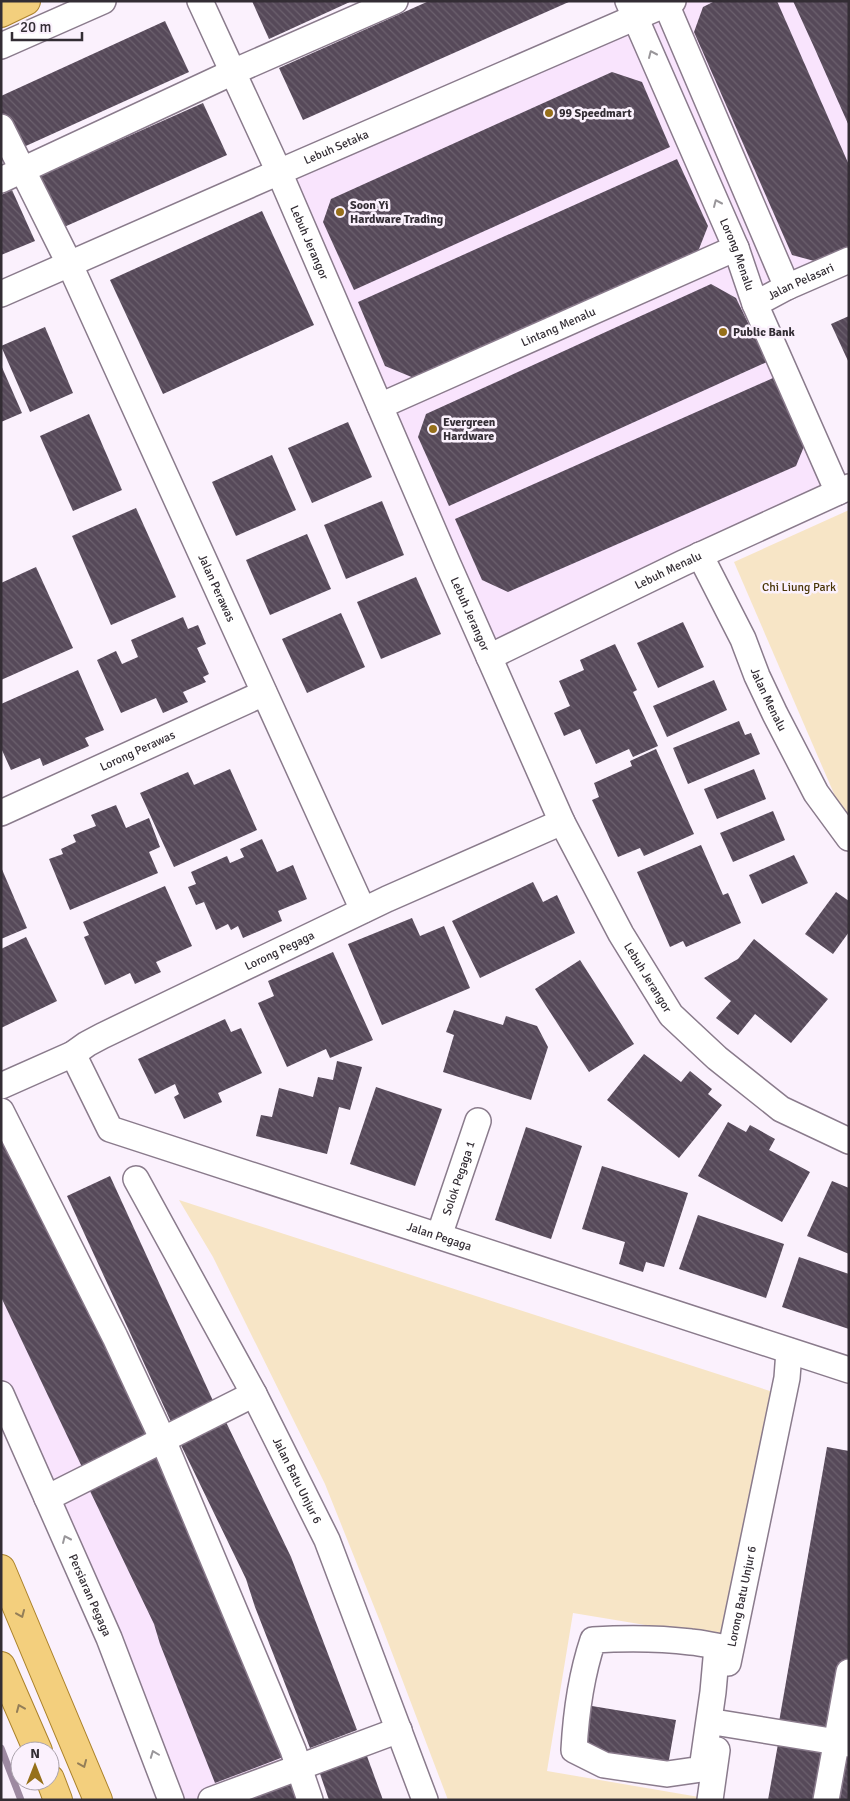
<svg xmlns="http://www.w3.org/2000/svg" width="850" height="1801" viewBox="0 0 850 1801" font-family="Signika,sans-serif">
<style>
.built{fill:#f9e4fd}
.park{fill:#f7e5c6}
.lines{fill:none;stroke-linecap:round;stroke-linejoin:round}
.stream{stroke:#9d89a1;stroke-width:7}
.building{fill:url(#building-back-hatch)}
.minor-casing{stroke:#8a7b8c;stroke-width:28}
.major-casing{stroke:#ab822b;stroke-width:30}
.minor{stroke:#fff;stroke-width:25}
.major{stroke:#f3cf7d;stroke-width:28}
.oneway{stroke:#99969a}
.oneway2{stroke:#937e58}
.poi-dot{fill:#96701a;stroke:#fbf1fd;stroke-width:2}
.labels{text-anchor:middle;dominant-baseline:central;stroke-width:5;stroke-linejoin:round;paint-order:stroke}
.poi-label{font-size:12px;font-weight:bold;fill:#332d34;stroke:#fbf1fd;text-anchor:start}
.street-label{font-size:12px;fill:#332d34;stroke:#fbf1fd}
.park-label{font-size:12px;fill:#483405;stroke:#fbf1fd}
</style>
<defs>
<pattern id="building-back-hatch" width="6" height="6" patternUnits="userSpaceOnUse" patternTransform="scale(1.25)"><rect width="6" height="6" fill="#564959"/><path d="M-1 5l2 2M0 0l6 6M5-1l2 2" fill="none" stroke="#6c616e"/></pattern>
</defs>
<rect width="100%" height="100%" fill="#fbf1fd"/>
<g class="built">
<polygon points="692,1 849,1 849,253 745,299 828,488 495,643 289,176"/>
<polygon points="1,1124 156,1438 305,1800 181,1800 42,1468 1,1375"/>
</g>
<g class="park">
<polygon points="849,510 849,814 841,810 734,562"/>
<polygon points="179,1200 773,1392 724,1638 573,1613 547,1771 699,1797 699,1800 448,1800 381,1624 325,1484 213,1257"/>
</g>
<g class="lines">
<polyline class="stream" points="1,1748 21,1800"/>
</g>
<g class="building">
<polygon points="252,1 352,1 269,39"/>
<polygon points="429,1 571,1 303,120 279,68"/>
<polygon points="715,1 777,1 849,165 849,249 818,262 792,255 694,32 703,7"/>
<polygon points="793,1 849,1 849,126 814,47"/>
<polygon points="165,21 189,72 17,150 1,117 1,96"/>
<polygon points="612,72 642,82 670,147 354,290 323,222 331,199"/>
<polygon points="203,103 227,155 55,231 32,179"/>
<polygon points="677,159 708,226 697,254 414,378 385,366 358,302"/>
<polygon points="12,190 35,241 1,255 1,195"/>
<polygon points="262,211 314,325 163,394 110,280"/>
<polygon points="711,284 736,298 767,362 449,506 418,437 426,414"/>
<polygon points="849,316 849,363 831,324"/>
<polygon points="45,327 73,393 30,412 1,346"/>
<polygon points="1,365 22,413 1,422"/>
<polygon points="773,378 805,444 796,466 508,592 482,580 455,519"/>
<polygon points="89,414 122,490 73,511 40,436"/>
<polygon points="348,422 372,477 312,503 288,448"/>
<polygon points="272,455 296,510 236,536 212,482"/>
<polygon points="382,501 404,555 346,579 324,525"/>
<polygon points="136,508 176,597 111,625 72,536"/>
<polygon points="307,534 331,589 270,615 246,560"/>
<polygon points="36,567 73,648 1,680 1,583"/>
<polygon points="416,577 441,634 381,659 357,602"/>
<polygon points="341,613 365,667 307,693 282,639"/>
<polygon points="183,617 188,629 198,625 206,644 197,648 209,674 203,677 206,682 183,692 188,702 163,713 156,698 121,713 97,660 116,651 122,664 138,657 131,640"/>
<polygon points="683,622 704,667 658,688 637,643"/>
<polygon points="615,644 637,690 633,692 658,746 633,757 629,749 596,764 580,729 564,736 554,713 570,706 559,681 584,670 580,660"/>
<polygon points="78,670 104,730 85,738 89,746 43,766 40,758 11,770 1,748 1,704"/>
<polygon points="714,680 727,710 667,737 653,706"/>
<polygon points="739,721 745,735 751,733 760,754 688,784 673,748"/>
<polygon points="656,749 694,834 644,856 640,848 618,857 592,800 599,797 594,783 632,766 630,761"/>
<polygon points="230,769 257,830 174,867 140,793 188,772 194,785"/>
<polygon points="754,769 766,799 717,819 704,789"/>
<polygon points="116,805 126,828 149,818 160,847 149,852 158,873 70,910 49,859 63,854 61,849 76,842 73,835 96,826 91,815"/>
<polygon points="773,811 785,840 733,862 720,833"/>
<polygon points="262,839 277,872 293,865 307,899 278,911 282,921 243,938 238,926 231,930 228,924 216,930 204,902 196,905 188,887 196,884 191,872 227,856 230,863 244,857 240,849"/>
<polygon points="701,845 723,895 728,893 741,923 686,947 683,941 670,947 637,872"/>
<polygon points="794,855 808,883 762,904 749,875"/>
<polygon points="1,867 27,928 1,939"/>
<polygon points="533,882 543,902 557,895 575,933 480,978 452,921"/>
<polygon points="165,886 192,946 156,962 161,972 135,984 130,973 105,985 84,937 89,935 83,922"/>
<polygon points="836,892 849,901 849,932 833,954 805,934"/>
<polygon points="412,918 420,936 444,926 470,988 382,1025 348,944"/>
<polygon points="26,937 57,1001 1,1028 1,949"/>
<polygon points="754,939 828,999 791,1043 755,1014 738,1035 716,1018 731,1001 704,978 738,959"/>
<polygon points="333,952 373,1040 330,1058 326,1049 287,1067 258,1003 274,996 268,981"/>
<polygon points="580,960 634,1044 589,1072 535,989"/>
<polygon points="454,1010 503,1025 506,1016 537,1026 548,1047 531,1100 443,1072 454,1035 446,1032"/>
<polygon points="225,1019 231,1032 241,1028 262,1073 218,1093 222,1102 184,1119 174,1097 179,1094 175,1084 155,1094 138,1059"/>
<polygon points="644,1054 681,1082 690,1071 712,1089 708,1094 722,1105 679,1158 607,1100"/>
<polygon points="337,1061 362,1067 350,1110 339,1107 327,1154 256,1136 261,1115 272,1117 279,1088 313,1097 318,1077 333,1080"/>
<polygon points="376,1087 442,1109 415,1186 350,1164"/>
<polygon points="728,1122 746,1132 750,1125 775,1139 769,1150 810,1172 782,1222 698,1176"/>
<polygon points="1,1127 152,1434 82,1467 1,1297"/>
<polygon points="526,1127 582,1146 551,1239 495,1220"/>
<polygon points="602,1166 688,1193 664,1267 646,1262 643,1272 619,1264 625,1242 582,1229"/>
<polygon points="110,1176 215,1405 172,1424 67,1196"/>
<polygon points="832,1181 849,1188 849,1254 807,1236"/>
<polygon points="698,1215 784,1244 766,1298 679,1269"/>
<polygon points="799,1257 849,1274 849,1329 782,1307"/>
<polygon points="225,1420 291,1557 357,1730 310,1748 255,1607 246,1579 179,1441"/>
<polygon points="827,1447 849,1451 849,1659 836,1732 779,1722"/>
<polygon points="160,1456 286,1756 215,1783 160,1644 154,1624 89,1489"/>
<polygon points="586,1705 676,1720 668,1765 578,1750"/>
<polygon points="778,1744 833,1753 824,1800 768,1800"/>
<polygon points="364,1748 383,1800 329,1800 317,1765"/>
<polygon points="846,1754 849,1754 849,1800 838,1800"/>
<polygon points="294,1778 302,1800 235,1800"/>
</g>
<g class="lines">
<g class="minor-casing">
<g id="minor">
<path id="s1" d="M200,1L279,172L447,562L562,822L621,934L671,1015L717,1058L781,1109L849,1141"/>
<path id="s2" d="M628,1L736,248L755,304L838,492"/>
<polyline points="666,4 787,287"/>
<polyline points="1,46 103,1"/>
<path id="s3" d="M1,127L70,265L363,910"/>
<polyline points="1,180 233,72 395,1"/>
<path id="s4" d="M1,294L279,172L673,1"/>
<path id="s5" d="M755,304L787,287L849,260"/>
<path id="s6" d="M380,406L736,248"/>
<path id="s7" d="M700,555L743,639L757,676L775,714L816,793L849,838"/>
<path id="s8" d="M489,657L683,563L849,487"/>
<path id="s9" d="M1,813L264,693"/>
<path id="s10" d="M73,1054L110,1129L849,1370"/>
<path id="s11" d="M1,1086L73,1054L87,1044L102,1036L387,899L562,822"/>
<polyline points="1,1111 115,1337 163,1440 293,1750 310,1800"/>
<path id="s12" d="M136,1179L254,1394L327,1540L425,1800"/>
<path id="s13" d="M439,1236L478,1121"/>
<path id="s14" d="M1,1394L109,1638L171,1800"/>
<polyline points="47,1498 254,1394"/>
<path d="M717,1647L713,1692L702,1769L667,1774L604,1765L574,1750C576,1712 581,1676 593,1640C626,1638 658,1638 691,1642C704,1643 717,1647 730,1648"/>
<path id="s15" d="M728,1663L787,1378L789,1351"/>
<polyline points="720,1723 849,1744"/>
<polyline points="211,1800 399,1730"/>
<polyline points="710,1800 717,1750"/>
<polyline points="826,1800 849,1672"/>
</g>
</g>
<g class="major-casing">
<g id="major">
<polyline points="1,13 26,1"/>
<polyline points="1,1569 98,1800"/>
<polyline points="1,1666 38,1751"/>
<polyline points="50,1779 58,1800"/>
</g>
</g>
<use href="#minor" class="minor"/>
<use href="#major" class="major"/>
</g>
<defs><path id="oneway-chevron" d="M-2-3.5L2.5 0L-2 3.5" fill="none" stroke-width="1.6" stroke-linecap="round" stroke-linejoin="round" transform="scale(1.25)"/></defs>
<g class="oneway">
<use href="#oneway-chevron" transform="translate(652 54) rotate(-114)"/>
<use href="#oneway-chevron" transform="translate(717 203) rotate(-114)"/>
<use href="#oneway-chevron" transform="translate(66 1539) rotate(-114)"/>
<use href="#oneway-chevron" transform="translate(154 1754) rotate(-111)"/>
</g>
<g class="oneway2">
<use href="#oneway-chevron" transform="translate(21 1614) rotate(67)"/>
<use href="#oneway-chevron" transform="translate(20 1708) rotate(-113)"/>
<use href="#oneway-chevron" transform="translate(83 1764) rotate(67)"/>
</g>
<g class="poi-dot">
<circle cx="549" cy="113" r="5"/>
<circle cx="340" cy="212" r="5"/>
<circle cx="723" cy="332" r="5"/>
<circle cx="433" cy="429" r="5"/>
</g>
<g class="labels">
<g class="poi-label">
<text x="559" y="113">99 Speedmart</text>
<text x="350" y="205">Soon Yi<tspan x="350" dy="14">Hardware Trading</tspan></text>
<text x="733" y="332">Public Bank</text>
<text x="443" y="422">Evergreen<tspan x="443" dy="14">Hardware</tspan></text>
</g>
<g class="street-label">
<text stroke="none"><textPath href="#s4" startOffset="366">Lebuh Setaka</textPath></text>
<text stroke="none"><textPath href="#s1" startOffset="265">Lebuh Jerangor</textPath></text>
<text stroke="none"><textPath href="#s2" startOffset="276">Lorong Menalu</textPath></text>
<text stroke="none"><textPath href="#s5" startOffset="51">Jalan Pelasari</textPath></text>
<text stroke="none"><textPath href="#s6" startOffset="195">Lintang Menalu</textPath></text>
<text stroke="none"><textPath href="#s8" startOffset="199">Lebuh Menalu</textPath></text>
<text stroke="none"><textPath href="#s3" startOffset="509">Jalan Perawas</textPath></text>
<text stroke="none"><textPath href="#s1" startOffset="670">Lebuh Jerangor</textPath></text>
<text stroke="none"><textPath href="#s7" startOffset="160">Jalan Menalu</textPath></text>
<text stroke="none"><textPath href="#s9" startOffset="150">Lorong Perawas</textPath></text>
<text stroke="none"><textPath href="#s11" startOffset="310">Lorong Pegaga</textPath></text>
<text stroke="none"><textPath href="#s1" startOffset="1075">Lebuh Jerangor</textPath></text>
<text stroke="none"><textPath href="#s13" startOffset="61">Solok Pegaga 1</textPath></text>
<text stroke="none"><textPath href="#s10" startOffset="430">Jalan Pegaga</textPath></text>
<text stroke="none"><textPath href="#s12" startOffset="342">Jalan Batu Unjur 6</textPath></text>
<text stroke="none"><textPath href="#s14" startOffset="220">Persiaran Pegaga</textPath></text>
<text stroke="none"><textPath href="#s15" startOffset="68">Lorong Batu Unjur 6</textPath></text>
</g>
<g class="park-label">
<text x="799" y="587">Chi Liung Park</text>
</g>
</g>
<rect width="850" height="1801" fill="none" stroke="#332d34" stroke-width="5"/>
<g transform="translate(35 1766)"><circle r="24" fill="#fbf1fd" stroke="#aba3ad"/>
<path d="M0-4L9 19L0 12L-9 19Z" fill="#96701a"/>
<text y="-8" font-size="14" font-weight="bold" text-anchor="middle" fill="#332d34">N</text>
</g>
<path d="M12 32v8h70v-8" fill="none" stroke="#332d34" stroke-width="2.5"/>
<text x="20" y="32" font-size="15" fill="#332d34" stroke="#fbf1fd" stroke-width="4" paint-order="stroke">20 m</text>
</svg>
